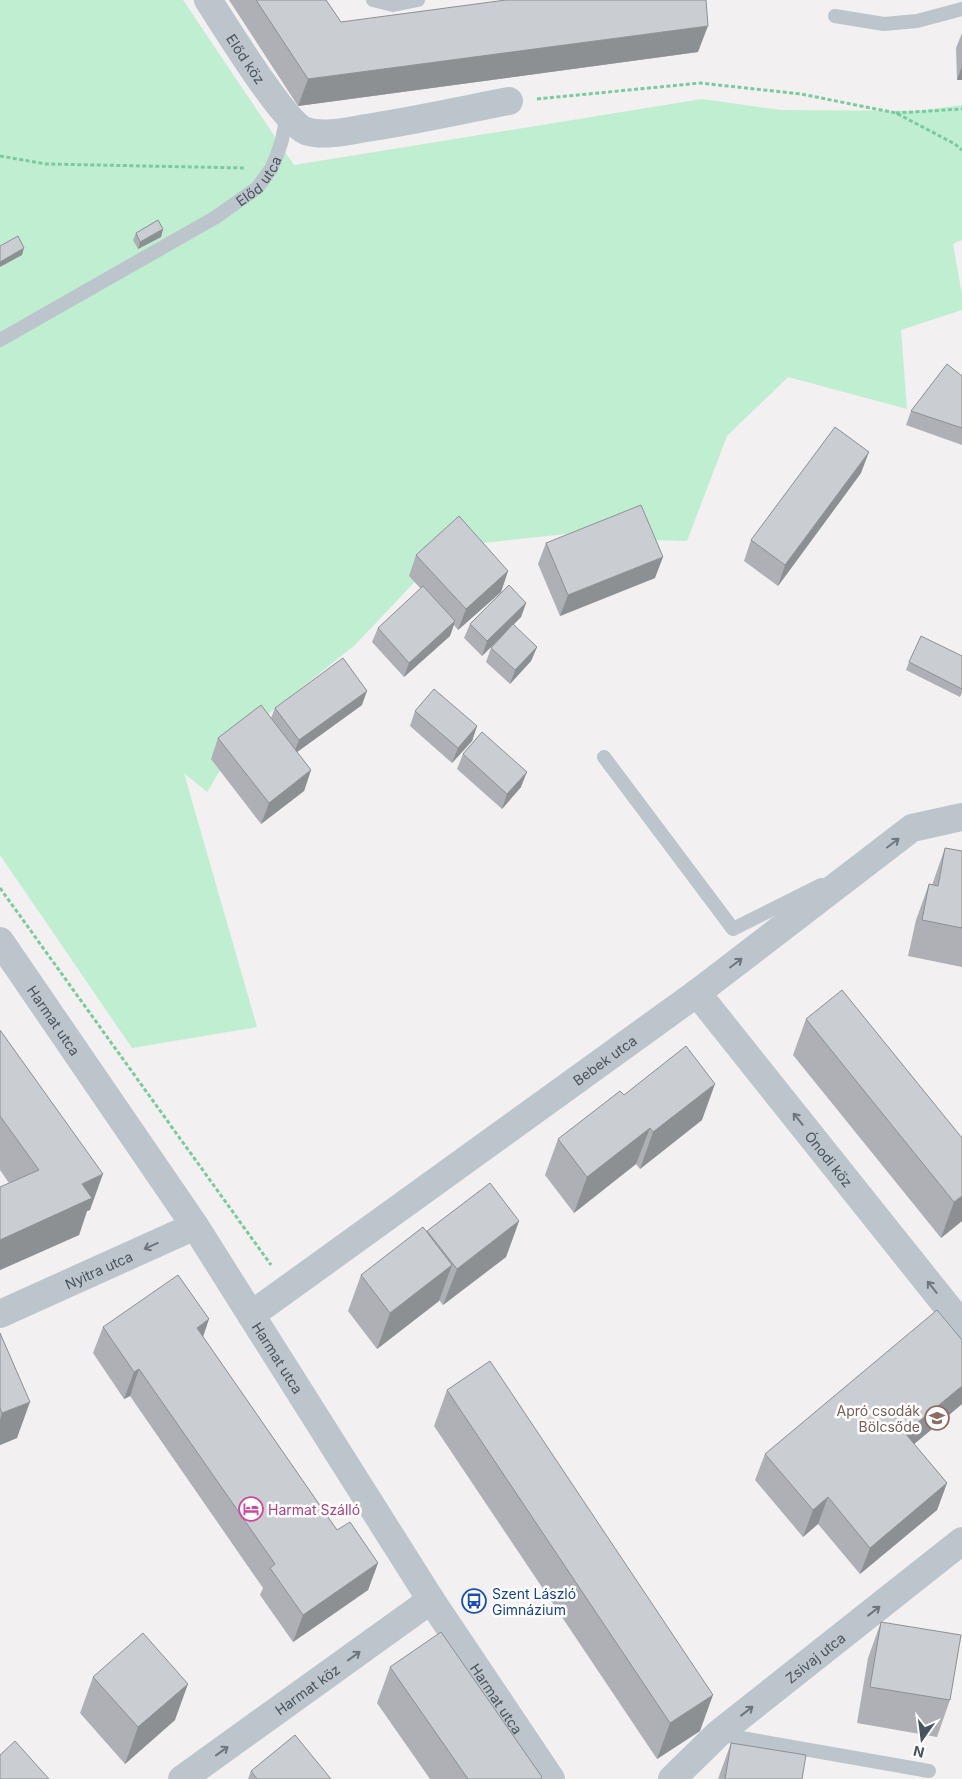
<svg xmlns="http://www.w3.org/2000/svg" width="962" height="1779" viewBox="0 0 962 1779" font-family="Inter,sans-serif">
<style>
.green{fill:#c0eed0}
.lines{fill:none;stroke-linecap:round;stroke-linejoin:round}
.path{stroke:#79cb9f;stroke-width:3;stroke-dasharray:4 2.5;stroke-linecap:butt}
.service{stroke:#bcc5cc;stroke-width:14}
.minor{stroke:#bcc5cc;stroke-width:28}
.tertiary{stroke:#bcc5cc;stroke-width:28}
.wall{fill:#aeb0b5}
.shaded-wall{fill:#8d9093}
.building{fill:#cacdd2;stroke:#8d9093}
.oneway{stroke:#6b767e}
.labels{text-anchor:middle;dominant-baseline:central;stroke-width:5;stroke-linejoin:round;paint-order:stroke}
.street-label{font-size:14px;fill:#48545d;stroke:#fff}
.education-label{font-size:14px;fill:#785e54;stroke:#fff;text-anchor:end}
.hotel-label{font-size:14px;fill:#b23c85;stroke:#fff;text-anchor:start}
.transit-label{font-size:14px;fill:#164399;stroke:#fff;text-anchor:start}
</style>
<rect width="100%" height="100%" fill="#f2f0f0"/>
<polygon class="green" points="0,0 183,0 294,165 702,99 781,110 918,111 962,105 962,240 953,244 962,295 962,310 901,330 907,409 788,377 727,436 687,541 651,540 593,531 483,543 425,571 355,645 242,735 207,792 184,773 257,1027 132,1048 0,855"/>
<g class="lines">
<g class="path">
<polyline points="537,99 700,83 801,94 896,113 955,144 962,150"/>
<polyline points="896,113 962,109"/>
<polyline points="0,156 46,164 245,168"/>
<polyline points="0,888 271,1265"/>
</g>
<g class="service">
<polyline points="373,0 393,5 418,0"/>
<polyline points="835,16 884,24 917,21 962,9"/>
<path id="s1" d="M0,340L216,217L257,188L271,169L277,155L282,140L287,115"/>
<polyline points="604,757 733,929 821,885"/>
<polyline points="719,1734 929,1771"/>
</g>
<g class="minor">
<path id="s2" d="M208,0C224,24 284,123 306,131C323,137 348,131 366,128C414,121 461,110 509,101"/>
<path id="s3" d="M697,993L962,1325"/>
<path id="s4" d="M0,1314L195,1226"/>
<path id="s5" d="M251,1315L697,993L912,828L962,817"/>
<path id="s6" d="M182,1779L431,1600"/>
<path id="s7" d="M672,1779L718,1734L962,1541"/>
</g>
<path class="tertiary" id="s8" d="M0,941L195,1226L431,1600L551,1779"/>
</g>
<g class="wall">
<polygon points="229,0 326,0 341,22 698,52 298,106"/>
<polygon points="962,33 962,80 957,80 956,48"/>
<polygon points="163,229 161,237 138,249 133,240 136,233"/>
<polygon points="962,376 962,445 906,425 911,411"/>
<polygon points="861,473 778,586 744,561 751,540"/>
<polygon points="546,543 655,578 560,616 538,564"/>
<polygon points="416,555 508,571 501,592 458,630 454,625 450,636 404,677 372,642 378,628 421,589 409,576"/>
<polygon points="526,603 521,617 513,625 537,647 531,661 510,684 486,662 491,648 505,633 482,656 464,638 470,624"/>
<polygon points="962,656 962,693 960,697 906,670 909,662"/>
<polygon points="362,705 297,752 311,770 304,791 261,824 211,759 218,738 271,718 275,708"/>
<polygon points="415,711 477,726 472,741 452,763 410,726"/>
<polygon points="463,754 521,787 502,809 457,769"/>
<polygon points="945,848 962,851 962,967 908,956 916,920 929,884 932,885"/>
<polygon points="806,1019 962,1138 962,1221 941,1238 793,1055"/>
<polygon points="0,1030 90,1210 87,1211 79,1235 0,1270 0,1187 9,1183 0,1170"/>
<polygon points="624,1095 702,1120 640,1169 636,1164 574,1213 545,1175 558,1139"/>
<polygon points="519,1221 506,1257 443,1305 439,1300 439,1301 377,1349 348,1311 361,1275 427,1233 427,1231"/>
<polygon points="103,1327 203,1337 337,1530 378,1563 368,1590 293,1642 260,1595 263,1588 130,1396 124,1399 93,1353"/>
<polygon points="0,1333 17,1438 0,1445"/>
<polygon points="447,1390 700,1731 657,1759 434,1426"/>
<polygon points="962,1404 914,1444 947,1483 937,1510 860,1574 818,1524 803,1537 755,1480 765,1454"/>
<polygon points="881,1622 950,1700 937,1737 857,1723 868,1658"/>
<polygon points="390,1667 542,1779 430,1779 377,1703"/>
<polygon points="93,1677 175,1720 125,1764 80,1713"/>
<polygon points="731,1743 802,1779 718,1779"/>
<polygon points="251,1771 331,1779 248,1779"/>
</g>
<g class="shaded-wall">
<polygon points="708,26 698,52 298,106 308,79"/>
<polygon points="962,66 962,80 957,80"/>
<polygon points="163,229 161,237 138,249 140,242"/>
<polygon points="24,248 22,255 0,267 0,262"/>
<polygon points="869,452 861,473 778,586 785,565"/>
<polygon points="663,557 655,578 560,616 568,595"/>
<polygon points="508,571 501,592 458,630 466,609"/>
<polygon points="526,603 521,617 482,656 487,641"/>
<polygon points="455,621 450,636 404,677 409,663"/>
<polygon points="537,647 531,661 510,684 515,670"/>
<polygon points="367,691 362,705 293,755 299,740"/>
<polygon points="477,726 472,741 452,763 458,748"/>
<polygon points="311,770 304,791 261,824 269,803"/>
<polygon points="527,772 521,787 502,809 507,794"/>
<polygon points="715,1084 702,1120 640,1169 653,1132"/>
<polygon points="650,1128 636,1164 574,1213 587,1177"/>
<polygon points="103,1174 90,1210 87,1211 79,1235 0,1270 0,1240 82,1184"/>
<polygon points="962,1196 962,1221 941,1238 954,1202"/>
<polygon points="519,1221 506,1257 443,1305 457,1269"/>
<polygon points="452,1265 439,1301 377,1349 390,1313"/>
<polygon points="209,1319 200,1346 197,1328"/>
<polygon points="139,1369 130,1396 124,1399 134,1372"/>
<polygon points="962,1386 962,1404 895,1460 905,1433"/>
<polygon points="30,1402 17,1438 0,1445 0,1420 2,1413"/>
<polygon points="947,1483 937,1510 860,1574 870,1548"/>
<polygon points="828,1497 818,1524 803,1537 813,1510"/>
<polygon points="378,1563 368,1590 293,1642 303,1615"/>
<polygon points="188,1684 175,1720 125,1764 138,1727"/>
<polygon points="713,1695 700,1731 657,1759 670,1723"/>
</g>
<g class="building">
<polygon points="256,0 326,0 341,22 506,0 706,0 708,26 308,79"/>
<polygon points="158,220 163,229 140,242 136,233"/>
<polygon points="18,236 24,248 0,262 0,246"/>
<polygon points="947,364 962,376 962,428 911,411"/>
<polygon points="835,427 869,452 785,565 751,540"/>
<polygon points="641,505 663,557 568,595 546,543"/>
<polygon points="459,516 508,571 466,609 416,555"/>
<polygon points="509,585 526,603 487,641 470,624"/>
<polygon points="423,586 455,621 409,663 378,628"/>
<polygon points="513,624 537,647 515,670 491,648"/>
<polygon points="921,636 962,656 962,689 909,662"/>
<polygon points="343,658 367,691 299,740 275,708"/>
<polygon points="434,689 477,726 458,748 415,711"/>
<polygon points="261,705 311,770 269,803 218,738"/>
<polygon points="482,732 527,772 507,794 463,754"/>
<polygon points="945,848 962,851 962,928 922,920 929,884 938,886"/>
<polygon points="842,990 962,1138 962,1196 954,1202 806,1019"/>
<polygon points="0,1030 103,1174 82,1184 92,1198 0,1240 0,1187 39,1170 0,1116"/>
<polygon points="686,1046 715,1084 653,1132 650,1128 587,1177 558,1139 620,1091 624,1095"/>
<polygon points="490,1183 519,1221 457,1269 427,1231"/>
<polygon points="423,1227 452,1265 390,1313 361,1275"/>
<polygon points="178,1275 209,1319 197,1328 337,1530 350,1522 378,1563 303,1615 270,1568 275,1564 139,1369 134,1372 103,1327"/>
<polygon points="937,1310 962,1340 962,1386 905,1433 947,1483 870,1548 828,1497 813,1510 765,1454"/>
<polygon points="0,1333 30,1402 2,1413 0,1408"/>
<polygon points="490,1361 713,1695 670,1723 447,1390"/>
<polygon points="881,1622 961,1635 950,1700 870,1687"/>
<polygon points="441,1632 542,1777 540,1779 468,1779 390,1667"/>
<polygon points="143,1633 188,1684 138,1727 93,1677"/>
<polygon points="295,1735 331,1779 257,1779 251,1771"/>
<polygon points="15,1741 49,1779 0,1779 0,1755"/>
<polygon points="731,1743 806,1755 802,1779 725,1779"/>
</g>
<defs><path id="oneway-shaft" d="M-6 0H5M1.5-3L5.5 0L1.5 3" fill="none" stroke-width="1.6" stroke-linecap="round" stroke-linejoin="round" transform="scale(1.25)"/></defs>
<g class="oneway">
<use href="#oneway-shaft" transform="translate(893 843) rotate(-37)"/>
<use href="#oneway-shaft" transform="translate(736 963) rotate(-37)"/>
<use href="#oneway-shaft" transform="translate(798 1119) rotate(-129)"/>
<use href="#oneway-shaft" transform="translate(151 1246) rotate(156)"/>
<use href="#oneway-shaft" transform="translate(932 1287) rotate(-129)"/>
<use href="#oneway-shaft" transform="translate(874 1611) rotate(-38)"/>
<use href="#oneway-shaft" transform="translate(354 1656) rotate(-36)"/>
<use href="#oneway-shaft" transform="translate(747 1711) rotate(-38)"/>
<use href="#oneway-shaft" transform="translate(222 1751) rotate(-36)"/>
</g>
<defs>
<g id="school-ring" transform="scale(1.25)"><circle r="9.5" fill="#fff" stroke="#8d6e63" stroke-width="1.5"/><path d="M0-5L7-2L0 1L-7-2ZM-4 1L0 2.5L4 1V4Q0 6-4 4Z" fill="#8d6e63"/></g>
<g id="hotel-ring" transform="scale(1.25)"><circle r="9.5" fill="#fff" stroke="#d1479c" stroke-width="1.5"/><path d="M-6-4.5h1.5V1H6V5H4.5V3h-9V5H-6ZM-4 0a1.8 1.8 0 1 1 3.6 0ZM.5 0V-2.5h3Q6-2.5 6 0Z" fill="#d1479c"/></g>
<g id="bus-ring" transform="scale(1.25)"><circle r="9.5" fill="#fff" stroke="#1a4fb4" stroke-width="1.5"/><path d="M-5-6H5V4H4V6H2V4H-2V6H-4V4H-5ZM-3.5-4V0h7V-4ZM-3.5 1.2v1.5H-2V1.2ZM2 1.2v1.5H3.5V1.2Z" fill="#1a4fb4"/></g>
</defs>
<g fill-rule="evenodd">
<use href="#school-ring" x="937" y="1418"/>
<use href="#hotel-ring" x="251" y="1509"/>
<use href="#bus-ring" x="474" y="1601"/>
</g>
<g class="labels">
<g class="street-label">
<text stroke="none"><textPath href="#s2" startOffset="70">Előd köz</textPath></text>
<text stroke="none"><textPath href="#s1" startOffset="305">Előd utca</textPath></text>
<text stroke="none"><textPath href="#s8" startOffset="96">Harmat utca</textPath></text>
<text stroke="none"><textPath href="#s5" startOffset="436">Bebek utca</textPath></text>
<text stroke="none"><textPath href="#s3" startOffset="212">Ónodi köz</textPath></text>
<text stroke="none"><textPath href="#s4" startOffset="108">Nyitra utca</textPath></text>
<text stroke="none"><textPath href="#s8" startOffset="501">Harmat utca</textPath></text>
<text stroke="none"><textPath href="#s7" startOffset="188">Zsivaj utca</textPath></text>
<text stroke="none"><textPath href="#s6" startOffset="154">Harmat köz</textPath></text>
<text stroke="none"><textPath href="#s8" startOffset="906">Harmat utca</textPath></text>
</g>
<g class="education-label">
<text x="920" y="1410">Apró csodák<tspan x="920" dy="16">Bölcsőde</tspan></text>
</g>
<g class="hotel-label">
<text x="268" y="1509">Harmat Szálló</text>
</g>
<g class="transit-label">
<text x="492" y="1593">Szent László<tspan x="492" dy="16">Gimnázium</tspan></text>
</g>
</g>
<g transform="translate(922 1739) rotate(194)" stroke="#ffffff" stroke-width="4" paint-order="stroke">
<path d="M0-4L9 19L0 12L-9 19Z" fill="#48545d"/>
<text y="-8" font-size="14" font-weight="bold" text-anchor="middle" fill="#48545d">N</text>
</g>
</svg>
